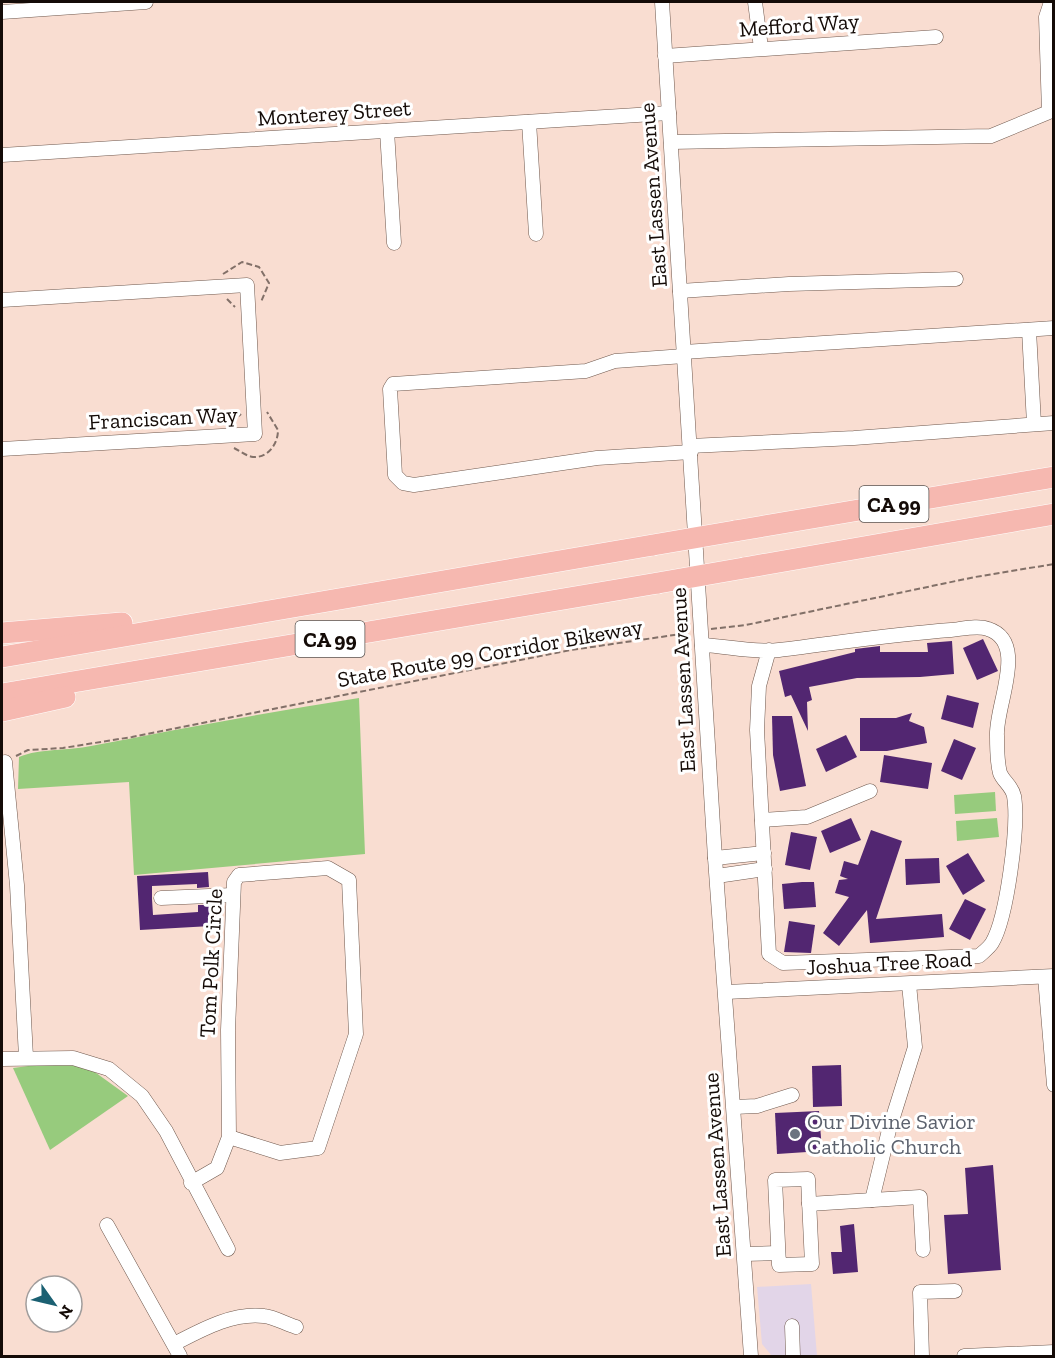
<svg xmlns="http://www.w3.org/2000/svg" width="1055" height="1358" viewBox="0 0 1055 1358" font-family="'Zilla Slab',serif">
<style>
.commercial{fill:#e2d5e8}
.green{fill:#97cb7d}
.building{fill:#522671}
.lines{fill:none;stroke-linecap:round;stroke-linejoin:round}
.minor-casing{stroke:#6f584d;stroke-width:15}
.highway-casing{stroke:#fff;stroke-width:22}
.path{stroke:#827068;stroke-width:2;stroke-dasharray:6 3;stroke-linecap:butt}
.minor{stroke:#fff;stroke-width:14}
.highway{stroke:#f6b8b0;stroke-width:21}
.highway-bridge-casing{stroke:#fff;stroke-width:22;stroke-linecap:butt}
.highway-bridge{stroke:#f6b8b0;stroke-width:21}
.worship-dot{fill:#6b7280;stroke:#fff;stroke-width:2}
.labels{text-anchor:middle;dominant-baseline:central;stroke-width:6;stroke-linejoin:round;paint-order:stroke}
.shield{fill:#fff;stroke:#5a5451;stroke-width:1.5}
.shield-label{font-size:21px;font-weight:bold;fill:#140b07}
.street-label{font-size:22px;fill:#140b07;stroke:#fff}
.worship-label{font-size:22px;fill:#5b616d;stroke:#fff;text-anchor:start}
</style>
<rect width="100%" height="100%" fill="#f9ddd1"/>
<polygon class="commercial" points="811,1284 817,1356 772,1356 762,1344 757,1287"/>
<g class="green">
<path d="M359,698L365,854L134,875L129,782L18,789L19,757C40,748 69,751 91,746C180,729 269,712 359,698Z"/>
<polygon points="995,792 996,811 955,814 954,795"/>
<polygon points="997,818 999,837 957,841 956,821"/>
<polygon points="66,1061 92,1070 128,1096 50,1150 13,1068"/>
</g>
<g class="building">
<polygon points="983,639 998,671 977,680 963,648"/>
<polygon points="952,641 954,674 920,677 857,678 809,687 812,700 807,702 808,731 791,695 785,697 779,671 855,652 855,649 880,646 880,652 928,652 927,643"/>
<polygon points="947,695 979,703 973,728 941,719"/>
<polygon points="912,713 909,721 924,727 927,743 887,751 860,751 860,718 896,718"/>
<polygon points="772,716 792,716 806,786 780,791 773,755"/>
<polygon points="846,735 857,757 826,772 816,749"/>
<polygon points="954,739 976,748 962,780 941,771"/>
<polygon points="884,755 932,763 928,789 880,782"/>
<polygon points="851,818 861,840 830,853 821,831"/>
<polygon points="871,830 902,841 876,919 942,914 944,937 870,943 867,910 839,946 823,933 849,897 835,893 839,880 848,879 840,876 844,861 858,865"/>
<polygon points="791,832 817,837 810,870 785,865"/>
<polygon points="968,853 985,881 963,895 946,866"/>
<polygon points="939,858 940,883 906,885 905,859"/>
<polygon points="208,872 209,887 197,888 197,884 152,886 152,899 153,915 198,912 198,905 210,905 211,926 140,930 137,876"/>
<polygon points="802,882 814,882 816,907 784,909 782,884"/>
<polygon points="965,899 986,909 970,940 949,929"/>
<polygon points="789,921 815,925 811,953 784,952"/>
<polygon points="841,1065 842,1106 813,1107 812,1066"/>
<polygon points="819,1111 822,1151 777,1154 775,1113"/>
<polygon points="993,1165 1001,1270 948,1274 944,1215 968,1214 965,1168"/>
<polygon points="854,1224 858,1272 833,1274 831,1252 842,1252 840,1226"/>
</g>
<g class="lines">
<g class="minor-casing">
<g id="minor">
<polyline points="662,2 715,858 751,1356"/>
<polyline points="755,2 761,48"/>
<polyline points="2,12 146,2"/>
<polyline points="665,56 936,37"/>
<polyline points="529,122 536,234"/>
<polyline points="387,131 394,243"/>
<polyline points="671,142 991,136 1049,112 1046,17 1051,2"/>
<polyline points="2,155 669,113"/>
<polyline points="680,291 789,284 956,279"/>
<polyline points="2,300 247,285 255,434 2,449"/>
<polyline points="1029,330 1034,424"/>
<polyline points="684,352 1054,328"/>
<polyline points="684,356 615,361 586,371 393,384 390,389 395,475 403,483 414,485 597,458 691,452"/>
<polyline points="690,446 854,438 1054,423"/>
<path d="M702,645C727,646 754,653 779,650C837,643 894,634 951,630C962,629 978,625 988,629C1029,642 995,706 997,736C997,747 997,762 1000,773C1003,781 1012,786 1014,796C1019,825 1007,918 992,943C989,948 983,952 979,956L783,963L769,954L757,730L759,686L769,650"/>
<polyline points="2,763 5,762 17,885 26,1057"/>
<polyline points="762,820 807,817 870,791"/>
<polyline points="715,858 764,853"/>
<polyline points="717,876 765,869"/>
<polyline points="161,898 233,895"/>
<polyline points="1045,977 1054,1085"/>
<polyline points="726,992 1054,976"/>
<polyline points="2,1059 73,1058 109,1069 142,1096 166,1131 228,1249"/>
<polyline points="734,1107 757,1106 792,1095"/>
<polygon points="808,1179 812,1264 779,1265 775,1180"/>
<polyline points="191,1183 217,1168 229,1137 228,1030 234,882 239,875 328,868 349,880 356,1034 318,1148 280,1153 229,1137"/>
<polyline points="872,1200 889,1130 915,1047 909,984"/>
<polyline points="809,1204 920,1197 923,1250"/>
<polyline points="107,1225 180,1356"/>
<polyline points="744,1254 778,1253"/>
<polyline points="792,1326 793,1356"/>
<path d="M174,1344C201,1330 233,1312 264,1316C274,1317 286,1324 296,1327"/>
<polyline points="922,1356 920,1292 955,1291"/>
<polyline points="964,1356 1054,1352"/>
</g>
</g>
<g class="highway-casing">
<g id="highway">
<polyline points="735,531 1054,477"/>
<polyline points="744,568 1054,514"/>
<polyline points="2,633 122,623"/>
<polyline points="2,657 653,545"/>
<polyline points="2,694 658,583"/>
<polyline points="2,711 65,697"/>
</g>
</g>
<g class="path">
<polyline points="223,274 242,262 259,267 269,283 261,302"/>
<polyline points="227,299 235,307"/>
<polyline points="232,422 241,414"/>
<path d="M234,448C240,451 246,456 253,457C268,458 278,444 278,430L267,412"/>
<polyline points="711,629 746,625 975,577 1054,564"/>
<polyline points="16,756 28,750 63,748 132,737 571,650 688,633"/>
</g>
<use href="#minor" class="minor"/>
<use href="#highway" class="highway"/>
<g class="highway-bridge-casing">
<g id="highway-bridge">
<polyline points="653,545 735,531"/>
<polyline points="658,583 744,568"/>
</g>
</g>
<use href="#highway-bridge" class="highway-bridge"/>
</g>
<circle class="worship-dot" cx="795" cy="1134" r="6"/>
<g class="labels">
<g class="shield">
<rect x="859.5" y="486" width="69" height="36" rx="4.5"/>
<rect x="295.5" y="621" width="69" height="36" rx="4.5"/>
</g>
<g class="shield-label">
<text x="894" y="504">CA 99</text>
<text x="330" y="639">CA 99</text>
</g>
<g class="street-label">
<text transform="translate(799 25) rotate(-4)">Mefford Way</text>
<text transform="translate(334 113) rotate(-4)">Monterey Street</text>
<text transform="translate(653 195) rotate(-94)">East Lassen Avenue</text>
<text transform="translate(163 418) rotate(-3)">Franciscan Way</text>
<text transform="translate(490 653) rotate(-10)">State Route 99 Corridor Bikeway</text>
<text transform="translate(683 680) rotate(-93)">East Lassen Avenue</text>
<text transform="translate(211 963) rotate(-87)">Tom Polk Circle</text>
<text transform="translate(889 963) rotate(-3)">Joshua Tree Road</text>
<text transform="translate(717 1165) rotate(-94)">East Lassen Avenue</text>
</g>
<g class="worship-label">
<text x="807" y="1121">Our Divine Savior<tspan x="807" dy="25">Catholic Church</tspan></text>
</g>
</g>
<rect width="1055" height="1358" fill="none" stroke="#140b07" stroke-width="6"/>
<g transform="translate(54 1304) rotate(124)"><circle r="28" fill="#ffffff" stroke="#a19d9c" stroke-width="1.5"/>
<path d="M0-4.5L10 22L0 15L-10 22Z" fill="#1b6072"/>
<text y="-9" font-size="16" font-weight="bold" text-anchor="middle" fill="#140b07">N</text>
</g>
</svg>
